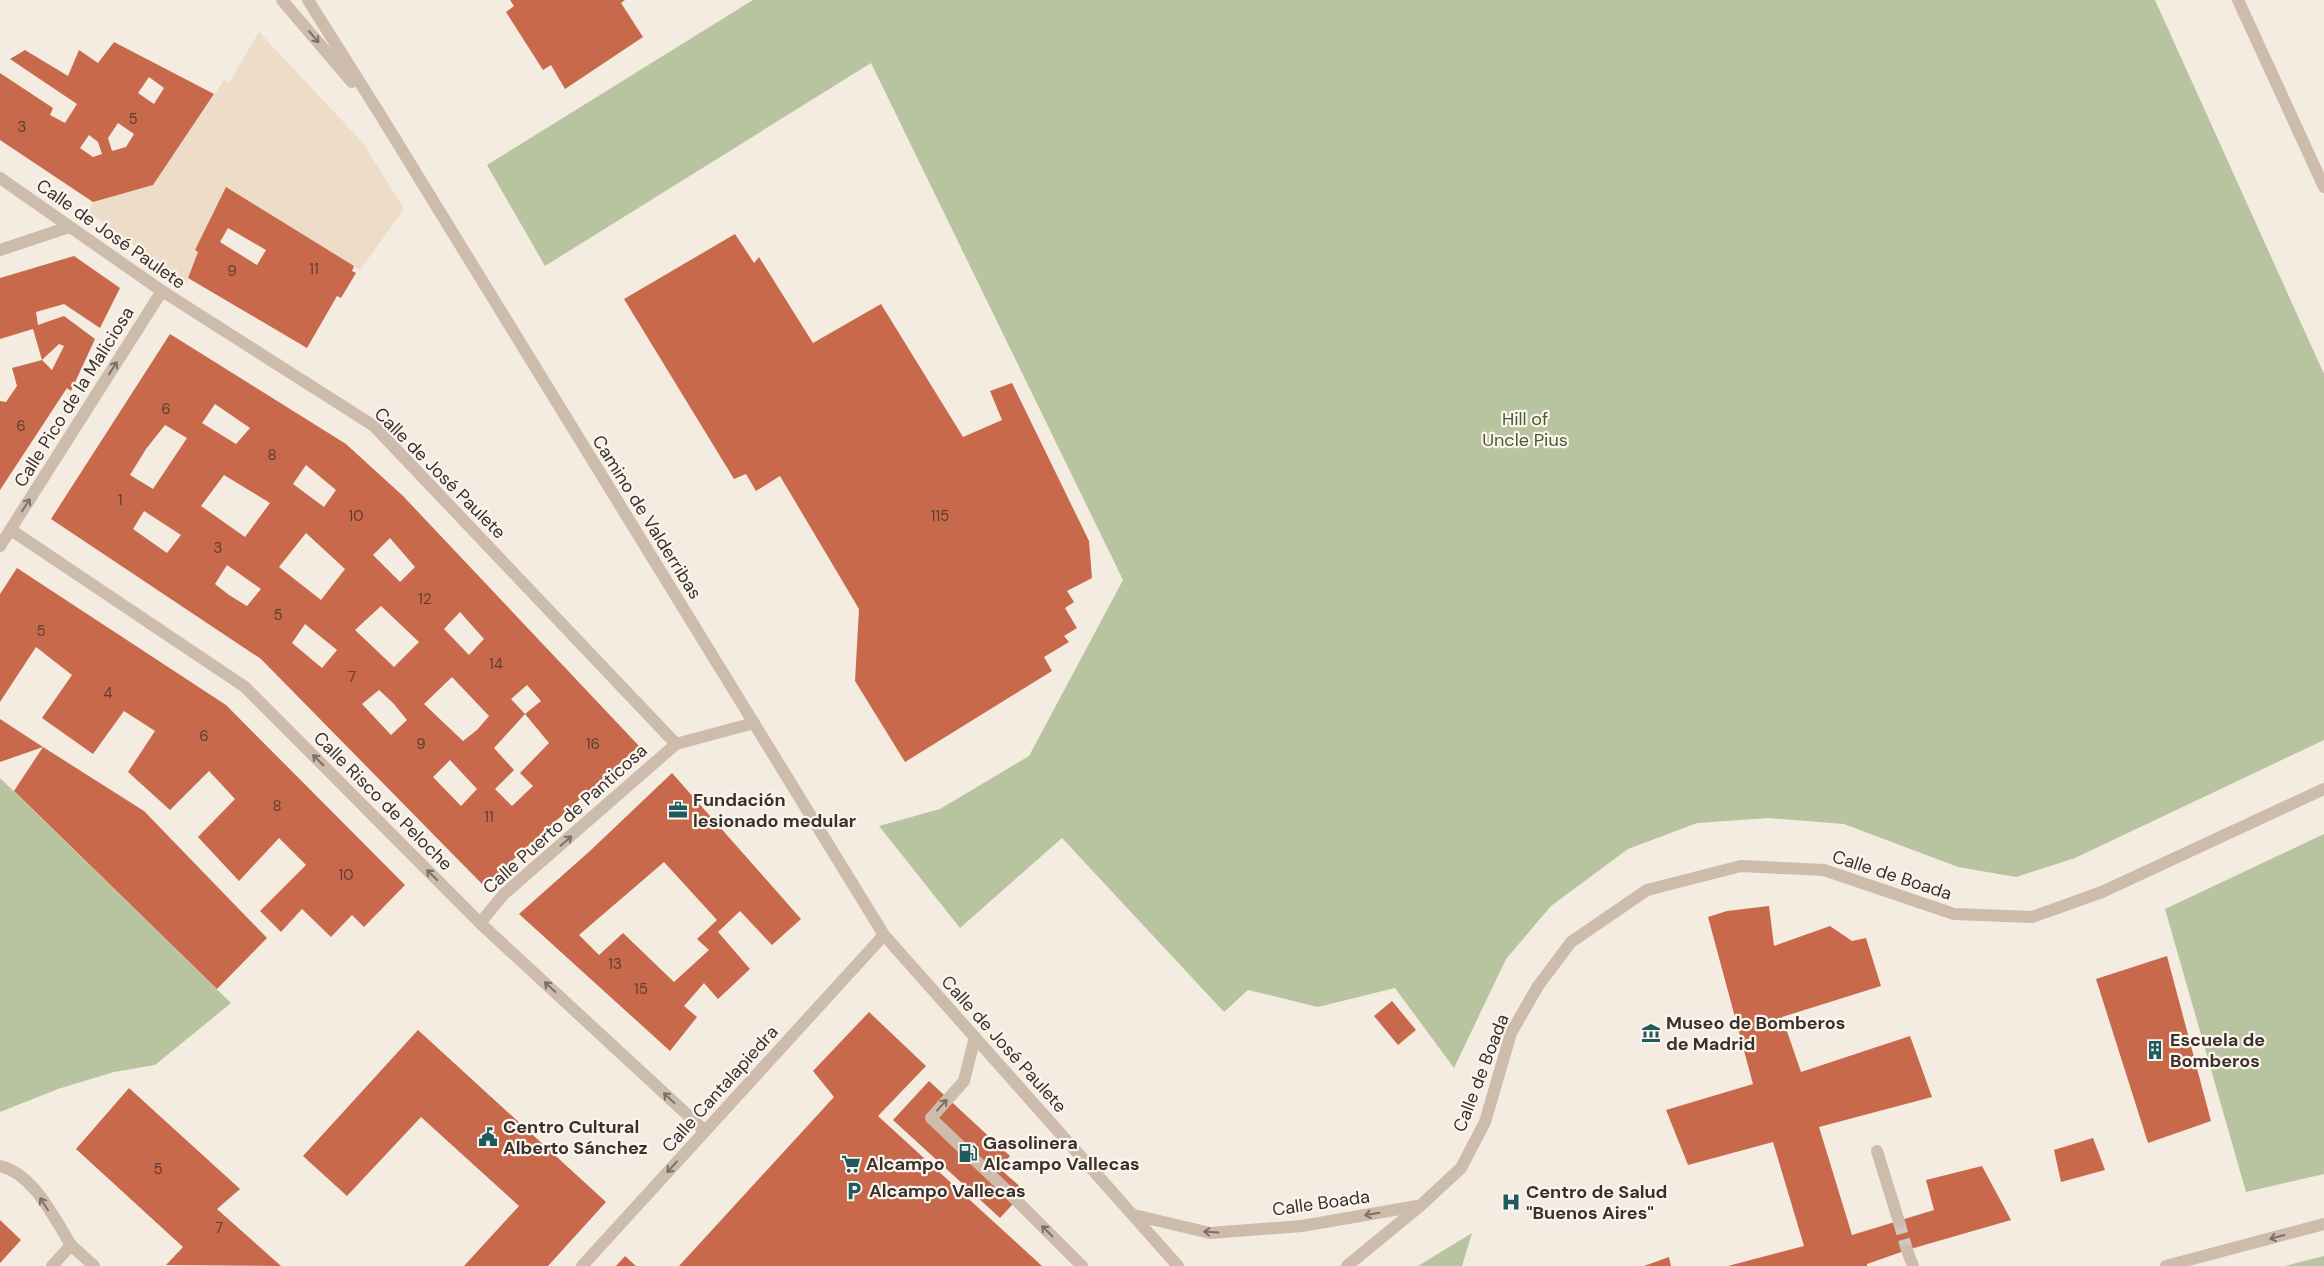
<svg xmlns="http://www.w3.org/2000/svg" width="2324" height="1266" viewBox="0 0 2324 1266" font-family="'DM Sans',sans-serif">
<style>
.green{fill:#b8c4a0}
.plaza{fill:#ecdcc8}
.building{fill:#c8694b;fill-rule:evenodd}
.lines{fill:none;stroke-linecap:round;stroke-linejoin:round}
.minor-tunnel{stroke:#cfc6bd;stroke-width:12;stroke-dasharray:12 6;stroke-linecap:butt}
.minor{stroke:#cdbbac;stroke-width:12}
.oneway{stroke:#7d6f65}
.labels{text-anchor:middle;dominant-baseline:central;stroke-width:4.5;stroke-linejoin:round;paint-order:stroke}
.number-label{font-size:15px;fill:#5e3e33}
.street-label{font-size:18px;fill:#3b302b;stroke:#fbf5ee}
.park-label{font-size:18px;fill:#4a5a2e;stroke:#fbf5ee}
.poi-label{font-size:18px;font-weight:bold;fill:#3b302b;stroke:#fbf5ee;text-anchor:start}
</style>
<rect width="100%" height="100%" fill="#f4ebe1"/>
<g class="green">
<polygon points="753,0 2155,0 2324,374 2324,740 2075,858 2016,877 1958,867 1844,824 1769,818 1697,823 1628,849 1551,906 1506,959 1454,1068 1395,988 1318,1007 1248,990 1224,1012 1062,838 960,928 879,826 940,809 1029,756 1123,580 871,63 545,266 487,165"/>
<polygon points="0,778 231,1003 155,1065 114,1072 58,1089 0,1112"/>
<polygon points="2324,834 2324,1174 2246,1192 2165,909"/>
<polygon points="1472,1233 1462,1266 1418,1266"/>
<polygon points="2324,1256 2324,1266 2283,1266 2285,1266"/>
</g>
<polygon class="plaza" points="259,32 363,143 404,209 360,270 226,187 195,250 198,252 186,284 89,212 93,202 153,185 224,80 229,83"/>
<g class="building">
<polygon points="510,0 625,0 621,3 643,37 565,89 551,65 543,70 506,12 514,6"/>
<path d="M114,42L214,94L153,185L93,202L0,140V73L53,108L50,115L65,123L77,104L10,59L25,50L68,76L79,50L98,63ZM149,77L164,88L154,104L138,93ZM118,123L134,134L126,147L112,151L108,138ZM89,135L98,142L102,154L93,157L80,148Z"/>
<path d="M226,187L354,266L352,271L356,273L341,298L337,296L307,348L188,278L198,252L195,250ZM228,228L266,250L257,265L220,242Z"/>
<polygon points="735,234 754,263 759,257 813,343 881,304 963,437 1002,420 990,391 1012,383 1089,541 1092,578 1067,591 1074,602 1065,608 1077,628 1064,636 1069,642 1044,657 1052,671 905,762 855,681 859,609 780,476 756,491 746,474 734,479 624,299"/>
<polygon points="74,256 120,288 100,328 64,304 36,312 38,325 64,316 95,339 71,391 67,388 0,490 0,401 6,402 17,386 12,368 42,360 52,370 64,346 59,344 42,360 33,329 0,339 0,278"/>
<path d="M170,334L346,444L403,496L639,746L484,886L261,659L51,519ZM215,404L250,428L236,444L202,423ZM165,425L187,438L153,489L130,475L146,449ZM306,465L336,490L324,507L293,484ZM224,475L270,503L245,537L201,506ZM144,511L181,535L167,553L133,529ZM306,533L345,569L321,600L279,567ZM390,538L415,567L400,582L373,555ZM227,565L261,589L247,606L229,595L215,584ZM381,606L419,642L394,667L355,630ZM460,612L484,639L469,655L444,629ZM305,624L337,650L322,668L292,643ZM452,677L489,716L477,730L463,741L424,704ZM527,685L541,701L525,714L549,743L520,773L533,786L512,806L495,789L514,770L494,748L525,714L511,699ZM379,690L393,703L407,720L391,735L362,704ZM450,760L477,789L461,806L433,777Z"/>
<polygon points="17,568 226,705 405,885 364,927 352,915 331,937 302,909 281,932 260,911 306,865 279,838 239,881 198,837 235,799 209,771 170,810 128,772 155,731 124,711 93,754 42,718 72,675 36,647 0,702 0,594"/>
<polygon points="0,719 43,747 0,762"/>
<polygon points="43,747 144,811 267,938 217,989 14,791"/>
<path d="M672,773L801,919L772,945L740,911L718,932L750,969L718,999L704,983L684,1006L697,1017L670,1051L519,914L591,850ZM664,862L717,920L697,939L709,950L674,982L623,933L599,955L579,935Z"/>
<polygon points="1769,906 1774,946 1830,926 1852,941 1866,938 1881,986 1782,1017 1801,1072 1910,1036 1932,1097 1819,1127 1852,1235 1934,1210 1926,1180 1982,1166 2011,1220 1907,1250 1867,1264 1867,1266 1728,1266 1804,1246 1773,1142 1688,1165 1666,1110 1753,1084 1708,917 1727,911"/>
<polygon points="2167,956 2211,1121 2148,1143 2096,979"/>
<polygon points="1392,1001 1416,1030 1398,1045 1374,1016"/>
<polygon points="869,1012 926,1066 878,1116 1042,1266 679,1266 834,1097 813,1071"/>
<polygon points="418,1030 606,1202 548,1266 464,1266 519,1206 421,1117 347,1196 303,1156"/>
<polygon points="929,1081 1010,1156 999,1168 1025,1191 1000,1218 893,1120"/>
<polygon points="129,1088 240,1189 217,1209 281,1266 166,1265 183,1247 76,1149"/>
<polygon points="2093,1138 2105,1170 2061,1182 2054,1150"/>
<polygon points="0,1220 21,1240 0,1263"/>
<polygon points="625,1256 636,1266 616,1266"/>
<polygon points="1669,1257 1671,1266 1644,1266"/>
</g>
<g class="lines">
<polyline class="minor-tunnel" points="1899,1222 1907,1250"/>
<g class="minor">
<polyline points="282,0 352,82"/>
<polyline points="308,0 381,116 884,935 1178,1266"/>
<polyline points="2238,0 2324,187"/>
<polyline points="0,178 162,291 374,426 676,744"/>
<polyline points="0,250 69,227"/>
<polyline points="11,530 245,687 480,923 705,1131"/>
<polyline points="0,546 162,291"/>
<polyline points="480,923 504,894 676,744 754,723"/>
<polyline points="975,1037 964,1081 931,1118 998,1182 1082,1266"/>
<polyline points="1877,1151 1899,1222"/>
<path d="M0,1166C33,1173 54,1218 71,1245"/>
<polyline points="1134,1215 1210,1233 1302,1226 1417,1206"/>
<polyline points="1907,1250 1913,1266"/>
<polyline points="52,1266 71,1245 94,1266"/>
<polyline points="582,1266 884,935"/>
<polyline points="1347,1266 1420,1206 1461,1168 1485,1122 1511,1033 1538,986 1571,942 1647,890 1741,866 1824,870 1954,914 2032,917 2102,892 2324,789"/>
<polyline points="2166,1266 2324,1224"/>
</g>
</g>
<defs><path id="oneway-shaft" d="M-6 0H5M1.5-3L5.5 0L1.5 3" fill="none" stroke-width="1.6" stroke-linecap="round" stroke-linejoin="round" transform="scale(1.25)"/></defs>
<g class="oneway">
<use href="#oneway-shaft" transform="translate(314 37) rotate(50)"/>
<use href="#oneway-shaft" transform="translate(113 368) rotate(-58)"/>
<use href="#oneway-shaft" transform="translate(26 505) rotate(-58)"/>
<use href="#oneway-shaft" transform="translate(318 760) rotate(-135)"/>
<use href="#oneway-shaft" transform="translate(566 841) rotate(-41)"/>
<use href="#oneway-shaft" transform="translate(432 875) rotate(-135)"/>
<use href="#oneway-shaft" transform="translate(550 987) rotate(-137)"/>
<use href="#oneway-shaft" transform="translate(669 1098) rotate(-137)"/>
<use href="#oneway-shaft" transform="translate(942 1105) rotate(-48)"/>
<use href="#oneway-shaft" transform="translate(672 1167) rotate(132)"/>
<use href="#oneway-shaft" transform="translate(44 1204) rotate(-123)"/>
<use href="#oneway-shaft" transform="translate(1372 1214) rotate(170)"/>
<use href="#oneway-shaft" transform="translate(1047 1231) rotate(-135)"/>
<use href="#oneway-shaft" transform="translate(1211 1232) rotate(-176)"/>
<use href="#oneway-shaft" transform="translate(2277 1237) rotate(165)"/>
</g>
<defs>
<g id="office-bare" transform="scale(1.5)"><path d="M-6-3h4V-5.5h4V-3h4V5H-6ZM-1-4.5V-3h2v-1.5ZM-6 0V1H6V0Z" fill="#1f5a5e" stroke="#fbf5ee" stroke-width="2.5" paint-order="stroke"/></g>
<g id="museum-bare" transform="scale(1.5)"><path d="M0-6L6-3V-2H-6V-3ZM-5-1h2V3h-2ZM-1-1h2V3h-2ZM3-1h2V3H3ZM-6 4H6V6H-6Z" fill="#1f5a5e" stroke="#fbf5ee" stroke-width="2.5" paint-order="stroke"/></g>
<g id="building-bare" transform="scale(1.5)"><path d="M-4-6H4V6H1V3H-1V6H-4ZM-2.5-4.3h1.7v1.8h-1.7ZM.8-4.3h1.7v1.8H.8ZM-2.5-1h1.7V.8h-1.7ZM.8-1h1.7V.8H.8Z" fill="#1f5a5e" stroke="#fbf5ee" stroke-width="2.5" paint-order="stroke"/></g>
<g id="civic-bare" transform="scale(1.5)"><path d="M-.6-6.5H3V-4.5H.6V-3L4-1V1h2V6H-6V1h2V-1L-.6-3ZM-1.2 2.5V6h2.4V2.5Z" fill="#1f5a5e" stroke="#fbf5ee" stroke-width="2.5" paint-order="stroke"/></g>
<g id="fuel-bare" transform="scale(1.5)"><path d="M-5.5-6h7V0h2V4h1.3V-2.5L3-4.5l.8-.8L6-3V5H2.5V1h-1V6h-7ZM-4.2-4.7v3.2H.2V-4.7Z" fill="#1f5a5e" stroke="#fbf5ee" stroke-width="2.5" paint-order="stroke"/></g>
<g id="supermarket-bare" transform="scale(1.5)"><path d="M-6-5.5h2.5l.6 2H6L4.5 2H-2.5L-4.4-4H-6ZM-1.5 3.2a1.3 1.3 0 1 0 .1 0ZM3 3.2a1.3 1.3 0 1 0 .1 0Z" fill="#1f5a5e" stroke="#fbf5ee" stroke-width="2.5" paint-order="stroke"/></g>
<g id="parking-bare" transform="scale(1.5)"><path d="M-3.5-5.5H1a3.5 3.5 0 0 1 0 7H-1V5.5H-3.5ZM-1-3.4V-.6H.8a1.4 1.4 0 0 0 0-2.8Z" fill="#1f5a5e" stroke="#fbf5ee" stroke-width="2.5" paint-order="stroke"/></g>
<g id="hospital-bare" transform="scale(1.5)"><path d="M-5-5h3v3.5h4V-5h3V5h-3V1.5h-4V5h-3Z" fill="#1f5a5e" stroke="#fbf5ee" stroke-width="2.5" paint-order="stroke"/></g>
</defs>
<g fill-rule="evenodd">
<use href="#office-bare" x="678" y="810"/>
<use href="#museum-bare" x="1651" y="1033"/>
<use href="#building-bare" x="2155" y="1050"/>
<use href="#civic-bare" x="488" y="1137"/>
<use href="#fuel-bare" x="968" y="1153"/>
<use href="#supermarket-bare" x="851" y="1164"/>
<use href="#parking-bare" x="854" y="1191"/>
<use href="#hospital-bare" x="1511" y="1202"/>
</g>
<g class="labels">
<g class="number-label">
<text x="133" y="119">5</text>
<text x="22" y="127">3</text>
<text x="314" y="269">11</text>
<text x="232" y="271">9</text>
<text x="166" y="409">6</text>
<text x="21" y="426">6</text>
<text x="272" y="455">8</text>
<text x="120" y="500">1</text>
<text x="356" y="516">10</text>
<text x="940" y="516">115</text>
<text x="218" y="548">3</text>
<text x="425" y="599">12</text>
<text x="278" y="615">5</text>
<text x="41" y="631">5</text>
<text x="496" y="664">14</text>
<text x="352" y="677">7</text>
<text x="108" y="693">4</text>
<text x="204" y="736">6</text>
<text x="421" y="744">9</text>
<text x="593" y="744">16</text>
<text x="277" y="806">8</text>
<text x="489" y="817">11</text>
<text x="346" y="875">10</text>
<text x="615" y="964">13</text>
<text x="641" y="989">15</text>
<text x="158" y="1169">5</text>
<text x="219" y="1228">7</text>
</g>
<g class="street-label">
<text transform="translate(111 234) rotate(35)">Calle de José Paulete</text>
<text transform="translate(74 397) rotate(-58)">Calle Pico de la Maliciosa</text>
<text transform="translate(440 473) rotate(45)">Calle de José Paulete</text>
<text transform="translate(647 517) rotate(58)">Camino de Valderribas</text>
<text transform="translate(383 801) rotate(45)">Calle Risco de Peloche</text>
<text transform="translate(565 819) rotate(-42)">Calle Puerto de Panticosa</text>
<text transform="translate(1892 875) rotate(18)">Calle de Boada</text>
<text transform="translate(1004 1044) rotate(48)">Calle de José Paulete</text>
<text transform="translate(1481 1073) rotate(-69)">Calle de Boada</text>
<text transform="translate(720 1089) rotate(-48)">Calle Cantalapiedra</text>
<text transform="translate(1321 1203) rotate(-8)">Calle Boada</text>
</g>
<g class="park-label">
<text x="1525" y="419">Hill of<tspan x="1525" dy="21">Uncle Pius</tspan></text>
</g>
<g class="poi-label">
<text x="693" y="800">Fundación<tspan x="693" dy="21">lesionado medular</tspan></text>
<text x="1666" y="1023">Museo de Bomberos<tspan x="1666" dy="21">de Madrid</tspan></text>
<text x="2170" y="1040">Escuela de<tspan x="2170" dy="21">Bomberos</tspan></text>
<text x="503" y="1127">Centro Cultural<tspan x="503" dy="21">Alberto Sánchez</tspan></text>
<text x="983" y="1143">Gasolinera<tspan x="983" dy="21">Alcampo Vallecas</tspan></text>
<text x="866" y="1164">Alcampo</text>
<text x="869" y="1191">Alcampo Vallecas</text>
<text x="1526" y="1192">Centro de Salud<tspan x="1526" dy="21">"Buenos Aires"</tspan></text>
</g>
</g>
</svg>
